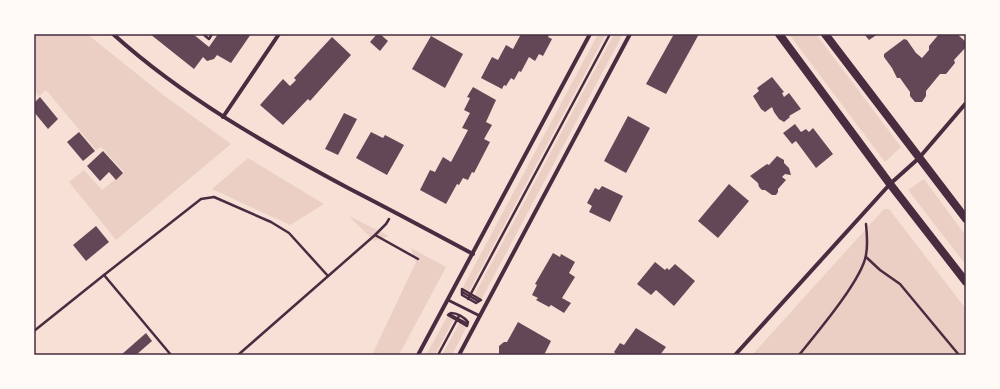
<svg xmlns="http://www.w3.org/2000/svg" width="1000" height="389" viewBox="0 0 1000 389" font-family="'Space Grotesk',sans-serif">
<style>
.green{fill:#ebcfc5}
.building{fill:#644757}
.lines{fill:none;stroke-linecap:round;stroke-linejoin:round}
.path{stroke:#4a2c40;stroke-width:2.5}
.service{stroke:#4a2c40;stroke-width:3}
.minor{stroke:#4a2c40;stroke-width:4}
.secondary{stroke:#4a2c40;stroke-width:8}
.neatline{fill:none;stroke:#4a2c40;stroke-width:1.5}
</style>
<rect width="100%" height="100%" fill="#f7e1d7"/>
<g class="green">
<polygon points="34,34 87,34 162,94 231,144 116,240 69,182 84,170 102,190 124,172 101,147 96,150 46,90 39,96 34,90"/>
<polygon points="598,34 606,34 468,293 462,289"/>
<polygon points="614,34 623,34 481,300 474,296"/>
<polygon points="789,34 816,34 901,147 885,162"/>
<polygon points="248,158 324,204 290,225 212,189"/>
<polygon points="924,179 966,236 966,265 908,190"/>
<polygon points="884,209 889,209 966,309 966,355 752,355"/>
<polygon points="349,216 389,236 374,241"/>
<polygon points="411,248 446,267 399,355 372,355 416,262"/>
<polygon points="448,315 454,319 435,355 426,355"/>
<polygon points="460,322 467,326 452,355 442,355"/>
</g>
<g class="building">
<polygon points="150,34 193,34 209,47 218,34 251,34 231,63 217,55 214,59 207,61 203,57 194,69"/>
<polygon points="377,34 380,34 388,41 380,51 370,42"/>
<polygon points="521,34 550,34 548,37 552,39 543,56 539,54 535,61 529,57 521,72 519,71 514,80 511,78 506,86 504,85 502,89 481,78 492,57 498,60 506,45 513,49"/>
<polygon points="674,34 699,34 666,94 646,84"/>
<polygon points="864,34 878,34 869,40"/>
<polygon points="939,34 957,34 966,42 966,47 954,60 955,63 946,74 940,74 926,91 926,96 922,102 915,102 910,96 910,92 900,78 897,78 892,68 884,57 884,54 904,39 907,40 916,53 922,58 929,50 929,46"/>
<polygon points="431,36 463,54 445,88 412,69"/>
<polygon points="332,37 351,55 310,101 308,99 283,125 260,105 283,79 290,86 296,80 294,78"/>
<polygon points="772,77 784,92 782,93 784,97 789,93 801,109 789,116 790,117 784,122 779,119 774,112 772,107 765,112 761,109 753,96 759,91 757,88"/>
<polygon points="473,87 496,100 486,122 492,125 484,139 490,142 474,173 472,172 468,180 463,178 459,185 457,184 446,204 420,190 430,170 435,172 443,157 451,162 468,130 462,128 470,113 464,110 470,98 467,97"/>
<polygon points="40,97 58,119 48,129 34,112 34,103"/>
<polygon points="344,113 357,119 338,155 325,149"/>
<polygon points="628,116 650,128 626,173 604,161"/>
<polygon points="795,124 801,132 806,129 809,132 813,128 833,154 816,168 796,141 792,144 783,133"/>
<polygon points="79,132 95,151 83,161 67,142"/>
<polygon points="371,132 383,138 385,135 404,145 387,175 356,158"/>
<polygon points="103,151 123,173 116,180 109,172 100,181 87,166"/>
<polygon points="777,156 784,160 784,163 789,168 791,175 785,174 782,177 786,180 778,189 778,192 776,195 772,195 765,190 762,190 759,187 758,183 750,176 767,164 769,165"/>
<polygon points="729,184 749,201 718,238 698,221"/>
<polygon points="602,186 623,196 610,222 589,212 592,206 587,203 595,188 599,190"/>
<polygon points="96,226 109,242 86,261 73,245"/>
<polygon points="553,253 560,257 561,254 575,262 569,273 575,277 562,298 571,303 564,313 551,305 549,307 536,300 538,298 532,295 537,285 535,284"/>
<polygon points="655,262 665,270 667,268 669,270 675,264 695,281 674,306 656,290 651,295 637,284"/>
<polygon points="518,322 551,341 544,355 499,355 499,346 504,342 507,342"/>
<polygon points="636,328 666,347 660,355 617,355 614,352 620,343 624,345"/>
<polygon points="146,333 152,341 136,355 121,355"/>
</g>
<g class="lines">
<g class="path">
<polyline points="203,34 209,39 212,34"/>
<polyline points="375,235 418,259"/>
<polyline points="866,257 880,270 900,284 959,355"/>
<polyline points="104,275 201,199 214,197 271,222 289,233 328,276"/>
<polygon points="462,289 481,300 476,303 462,295"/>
<polyline points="462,292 478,301"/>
<polyline points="468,299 610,34"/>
<path d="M451,313C457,313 464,317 468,322L467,326L448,315Z"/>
<polyline points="449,314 466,323"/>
<polyline points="34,331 104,275 171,355"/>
<polyline points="238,355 375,235 386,224 389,219"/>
<polyline points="438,355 459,316"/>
<path d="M799,355C816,334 862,280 866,255C868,245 867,234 866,224"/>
</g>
<polyline class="service" points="448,300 480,316"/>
<g class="minor">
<path d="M113,34C184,98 266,144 350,189C391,210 432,232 473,254"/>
<polyline points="223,117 279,34"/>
<polyline points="418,355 590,34"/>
<polyline points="459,355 630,34"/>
<polyline points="735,355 890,184 919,158 966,103"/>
</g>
<g class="secondary">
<polyline points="779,34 890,184 966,282"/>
<polyline points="825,34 966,219"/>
</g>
</g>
<rect width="1000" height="389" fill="none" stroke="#fffaf5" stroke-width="70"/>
<rect x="35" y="35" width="930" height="319" class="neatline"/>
</svg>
